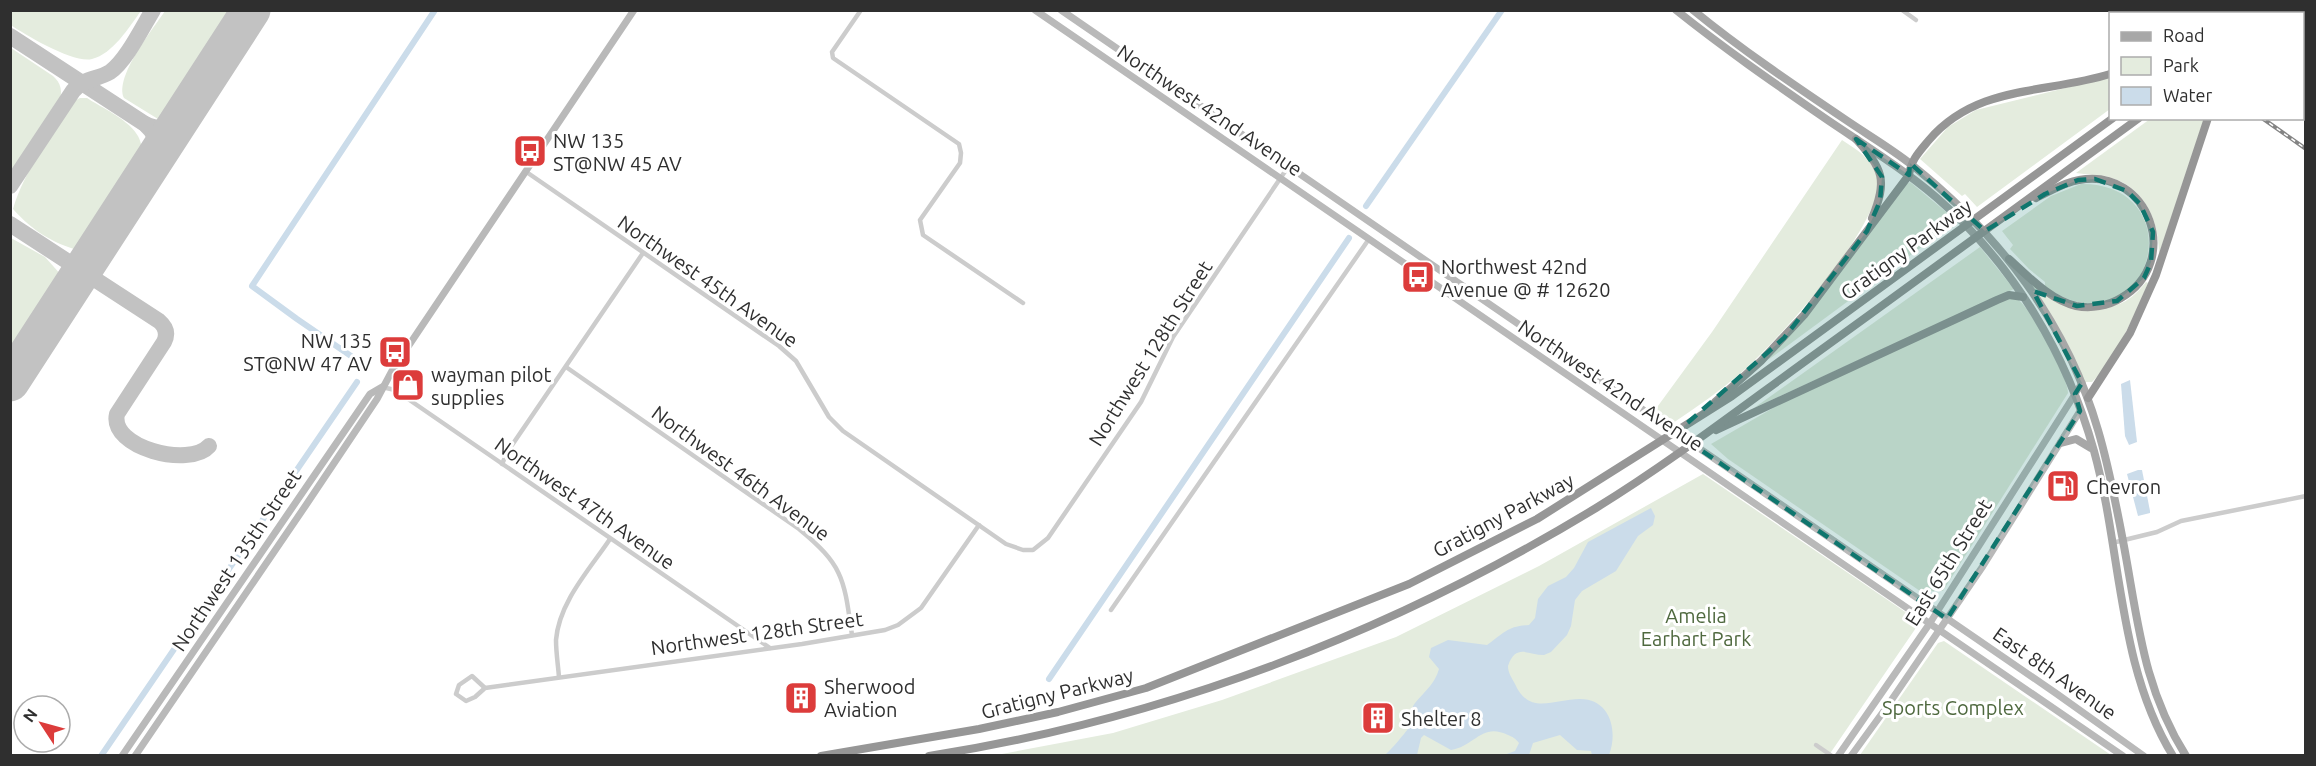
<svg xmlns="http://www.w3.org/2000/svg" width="2316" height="766" viewBox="0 0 2316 766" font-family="Ubuntu,sans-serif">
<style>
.green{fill:#e4ecde}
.water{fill:#cbdcea}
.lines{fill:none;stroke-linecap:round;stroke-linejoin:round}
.canal{stroke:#cbdcea;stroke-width:6}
.taxiway{stroke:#c2c2c2;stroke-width:16}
.runway{stroke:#c2c2c2;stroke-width:39}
.street{stroke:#ccc;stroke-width:4.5}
.secondary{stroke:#b9b9b9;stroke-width:7}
.primary{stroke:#a7a7a7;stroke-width:8}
.highway{stroke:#969696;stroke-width:8}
.rail-casing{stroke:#848484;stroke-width:4}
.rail{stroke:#fff;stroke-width:1.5;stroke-dasharray:4.5;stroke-linecap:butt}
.marked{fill:#0f766e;fill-opacity:0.2;stroke:#0f766e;stroke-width:4.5;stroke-dasharray:12 8;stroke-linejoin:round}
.labels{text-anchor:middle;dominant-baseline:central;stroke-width:6;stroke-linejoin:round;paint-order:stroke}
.street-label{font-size:20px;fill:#2f2f2f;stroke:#fff}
.poi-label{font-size:20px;fill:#2f2f2f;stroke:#fff;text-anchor:start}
.park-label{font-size:20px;fill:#4f693f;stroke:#fff}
</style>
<rect width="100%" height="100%" fill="#fff"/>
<g class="green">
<path d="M10,11L11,10L141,11C129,27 113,54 92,59C75,64 25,35 11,25Z"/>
<path d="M165,11H236L168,114L165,118L158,119L124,98C114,77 153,29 165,11Z"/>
<path d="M11,48L53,76C61,83 63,92 59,101L11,176Z"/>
<polygon points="2110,77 2110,109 1977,207 1965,194 1962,196 1920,159 1948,127 1976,110"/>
<path d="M80,98H87C108,112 151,128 140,159L80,251C51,242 34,232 13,209C25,169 52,135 74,101Z"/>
<path d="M2150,119H2204L2159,254C2159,219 2144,187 2109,177C2098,174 2086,175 2076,173Z"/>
<path d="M1842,140C1856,149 1871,158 1877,175C1891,216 1775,344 1743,371C1721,390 1697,407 1673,423L1655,410L1712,332Z"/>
<polygon points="1910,182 1957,221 1768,360 1904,186"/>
<path d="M2081,184C2176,183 2165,306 2087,303C2071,303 2058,294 2045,287V282L2029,269L2010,249L2013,245L2002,231L2051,196Z"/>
<polygon points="11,238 45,257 62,276 24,337 11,347"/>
<polygon points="1980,247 2014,289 1754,408"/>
<path d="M2146,282L2148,283C2136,312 2115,361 2092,382H2085L2071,352L2032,285C2046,295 2058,299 2075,302C2107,310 2124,310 2146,282Z"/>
<path d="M2016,298C2030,306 2068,376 2068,393L1943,591H1920L1728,459L1711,444L1787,400L2000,300Z"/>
<polygon points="1703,474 1920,622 1829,755 991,756 1113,733 1222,700 1396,637 1539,566"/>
<polygon points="1944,641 2111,755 1860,755 1938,643"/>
</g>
<g class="water">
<polygon points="2130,380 2137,442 2129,445 2125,436 2121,384"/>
<polygon points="2138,470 2142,470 2150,511 2150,513 2138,516 2127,474"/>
<path d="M1651,508L1655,516L1653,525L1638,536L1616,571L1582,591L1575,600L1571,626L1567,635L1551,652L1544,655C1528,655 1516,643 1508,666C1508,673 1512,678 1515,684C1529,716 1554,699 1580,699C1611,699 1618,732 1609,755H1592L1591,751L1577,750L1560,735L1533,743L1529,755H1504L1515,751L1519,743C1515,738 1513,737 1508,735C1482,722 1475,746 1451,750L1424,735L1421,738L1417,755H1385C1390,751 1407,731 1410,726C1414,719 1409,710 1415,703C1424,692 1435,684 1439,669L1429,657L1431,648L1448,640L1487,645C1504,633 1507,626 1529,625L1535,618L1538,599L1548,586L1566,577L1574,568L1588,542Z"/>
</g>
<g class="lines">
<g class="canal">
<polyline points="1366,206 1502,10"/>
<polyline points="365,369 367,367 297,319 252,286 435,10"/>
<polyline points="1049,679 1349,238"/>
<polyline points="101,756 357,382"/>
</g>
<g class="taxiway">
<path d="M10,36L145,124C155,133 160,144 157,157"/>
<path d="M145,124C158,130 169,130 180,121"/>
<path d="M10,186L73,91C83,78 97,80 110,72C126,61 142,28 153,10"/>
<path d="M10,224L159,321C166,327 168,334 164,342L117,414C109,448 190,468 209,446"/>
</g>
<polyline class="runway" points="10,382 251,10"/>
<g class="street">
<polyline points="861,10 832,52 833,58 959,144 961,153 960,163 920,220 923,235 1023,303"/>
<polyline points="1902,10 1916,20"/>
<polyline points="525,171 779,346 796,361 829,417 843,431 1006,544 1023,550 1033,550 1048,538 1141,402 1173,337 1288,167"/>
<path d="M566,367L799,529C844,566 844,579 852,635"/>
<polyline points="382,387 395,390 770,648"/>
<polyline points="502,464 508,451 643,253"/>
<polyline points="2112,543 2157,532 2181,521 2306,496"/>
<polyline points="1111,610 1369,239"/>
<path d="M559,677C558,665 556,652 556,640C559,602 590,569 610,539"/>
<polyline points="485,688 472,676 459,685 456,694 466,701 475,697 485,688 802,644 885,630 898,625 921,608 979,525"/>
<polyline points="1816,745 1832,756"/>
</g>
<g class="secondary">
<polyline points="1035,10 2123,756"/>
<polyline points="1061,10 2057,694 2144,756"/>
<polyline points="122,756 370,394 382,387"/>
<polyline points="135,756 306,505 377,399 393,369 634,10"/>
<polyline points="1838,756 1930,623 2082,383"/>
<polyline points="1851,756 1886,708 1983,566 2080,411"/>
</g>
<g class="primary">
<path d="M1676,10C1726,50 1777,85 1829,121C1866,146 1903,169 1937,198C2013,264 2067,354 2094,451C2122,552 2117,665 2173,756"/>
<path d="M1693,10C1742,50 1794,85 1846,120C1868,135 1892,149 1912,165C1999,234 2067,323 2098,430C2109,467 2116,504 2123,541C2138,619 2142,686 2186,756"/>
<polyline points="2061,443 2076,439 2091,448"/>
</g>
<g class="highway">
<polyline points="2233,14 2237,10"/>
<polyline points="2247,14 2250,10"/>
<polyline points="2270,14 2273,10"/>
<polyline points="2279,14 2282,10"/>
<path d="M1856,139C1883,169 1888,180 1872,218"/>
<path d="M2009,259C2028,276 2050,300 2076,306C2091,309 2108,306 2121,298C2183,262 2149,167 2079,180C2064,182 2049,192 2036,198"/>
<polyline points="2088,398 2130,333 2156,275 2208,118"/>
<path d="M1715,402L1761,361L1804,315L1909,175C1911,160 1919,152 1929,140C1977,84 2046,94 2110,74"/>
<polyline points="1716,430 1997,300 2009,295 2023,297"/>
<polyline points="821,756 979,729 1058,712 1146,688 1409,584 1537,519 1732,396 2113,118"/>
<path d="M929,756C1166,719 1392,632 1596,508C1669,463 1738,410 1807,360C1918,280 2028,199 2139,118"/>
</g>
<g class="rail-casing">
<g id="rail">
<polyline points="2115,10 2119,14"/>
<polyline points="2262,118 2306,149"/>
</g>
</g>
<use href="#rail" class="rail"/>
</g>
<path class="marked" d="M1856,139L1909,175L1910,163L1985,231L2045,194L2078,180L2095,179L2127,191L2140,204L2153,232L2151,262L2144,278L2117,301L2077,306L2033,291L2082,383L2075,394L2080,411L1947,619L1676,433L1784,338L1867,231L1880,201L1882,177Z"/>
<defs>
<g id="bus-square" transform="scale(1.725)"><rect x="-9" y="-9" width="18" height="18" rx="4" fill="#dc3c3b" stroke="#fff"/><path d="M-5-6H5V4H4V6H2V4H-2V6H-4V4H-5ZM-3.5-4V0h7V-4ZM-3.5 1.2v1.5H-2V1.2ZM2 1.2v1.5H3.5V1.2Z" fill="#fff"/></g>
<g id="shop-square" transform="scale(1.725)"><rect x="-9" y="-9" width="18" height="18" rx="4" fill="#dc3c3b" stroke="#fff"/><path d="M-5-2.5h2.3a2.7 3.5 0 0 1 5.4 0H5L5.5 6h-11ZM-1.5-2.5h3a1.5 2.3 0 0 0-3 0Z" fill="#fff"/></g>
<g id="fuel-square" transform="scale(1.725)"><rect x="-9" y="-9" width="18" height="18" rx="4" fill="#dc3c3b" stroke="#fff"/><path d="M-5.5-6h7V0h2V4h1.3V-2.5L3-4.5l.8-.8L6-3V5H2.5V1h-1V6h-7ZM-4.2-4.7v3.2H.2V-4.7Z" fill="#fff"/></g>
<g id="building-square" transform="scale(1.725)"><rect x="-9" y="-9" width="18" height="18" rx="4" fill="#dc3c3b" stroke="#fff"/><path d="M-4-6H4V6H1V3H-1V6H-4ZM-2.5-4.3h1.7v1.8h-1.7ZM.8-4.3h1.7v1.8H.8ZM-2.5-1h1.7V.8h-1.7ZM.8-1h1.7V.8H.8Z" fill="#fff"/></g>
</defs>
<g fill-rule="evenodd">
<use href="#bus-square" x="530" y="151"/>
<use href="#bus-square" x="1418" y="277"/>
<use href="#bus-square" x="395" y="352"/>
<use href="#shop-square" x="408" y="385"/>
<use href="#fuel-square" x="2063" y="486"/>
<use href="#building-square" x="801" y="698"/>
<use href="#building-square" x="1378" y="718"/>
</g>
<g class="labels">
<g class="street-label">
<text transform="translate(1210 110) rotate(34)">Northwest 42nd Avenue</text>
<text transform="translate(1906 249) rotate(-36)">Gratigny Parkway</text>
<text transform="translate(708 281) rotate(35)">Northwest 45th Avenue</text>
<text transform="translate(1150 353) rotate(-58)">Northwest 128th Street</text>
<text transform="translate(1611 385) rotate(34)">Northwest 42nd Avenue</text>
<text transform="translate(741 473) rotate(36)">Northwest 46th Avenue</text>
<text transform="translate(585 503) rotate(35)">Northwest 47th Avenue</text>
<text transform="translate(1503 515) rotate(-28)">Gratigny Parkway</text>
<text transform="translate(236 560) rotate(-56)">Northwest 135th Street</text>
<text transform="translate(1948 562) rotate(-58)">East 65th Street</text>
<text transform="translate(757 633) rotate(-8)">Northwest 128th Street</text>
<text transform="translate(2055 673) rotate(35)">East 8th Avenue</text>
<text transform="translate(1057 693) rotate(-14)">Gratigny Parkway</text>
</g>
<g class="poi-label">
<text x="553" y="140">NW 135<tspan x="553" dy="23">ST@NW 45 AV</tspan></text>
<text x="1441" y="266">Northwest 42nd<tspan x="1441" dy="23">Avenue @ # 12620</tspan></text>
<text x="372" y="340" text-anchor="end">NW 135<tspan x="372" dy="23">ST@NW 47 AV</tspan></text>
<text x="431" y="374">wayman pilot<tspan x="431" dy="23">supplies</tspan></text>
<text x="2086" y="486">Chevron</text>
<text x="824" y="686">Sherwood<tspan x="824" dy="23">Aviation</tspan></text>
<text x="1401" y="718">Shelter 8</text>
</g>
<g class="park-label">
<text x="1696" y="615">Amelia<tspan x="1696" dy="23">Earhart Park</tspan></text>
<text x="1953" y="707">Sports Complex</text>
</g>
</g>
<rect width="2316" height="766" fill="none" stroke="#2f2f2f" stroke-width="24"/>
<rect x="2109" y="12" width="195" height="108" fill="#ffffff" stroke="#acacac" stroke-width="1.5"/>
<rect x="2121" y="32" width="30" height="9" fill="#a7a7a7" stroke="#acacac" stroke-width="1.5"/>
<text x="2163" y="42" font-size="18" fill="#2f2f2f">Road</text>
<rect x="2121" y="57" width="30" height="18" fill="#e4ecde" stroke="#acacac" stroke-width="1.5"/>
<text x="2163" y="72" font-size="18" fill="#2f2f2f">Park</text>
<rect x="2121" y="87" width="30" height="18" fill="#cbdcea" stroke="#acacac" stroke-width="1.5"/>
<text x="2163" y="102" font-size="18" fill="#2f2f2f">Water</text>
<g transform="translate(42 724) rotate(306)"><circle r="28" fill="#ffffff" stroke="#acacac" stroke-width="1.5"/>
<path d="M0-4.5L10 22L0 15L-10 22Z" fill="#dc3c3b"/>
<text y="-9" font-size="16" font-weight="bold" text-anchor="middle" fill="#2f2f2f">N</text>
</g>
</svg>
